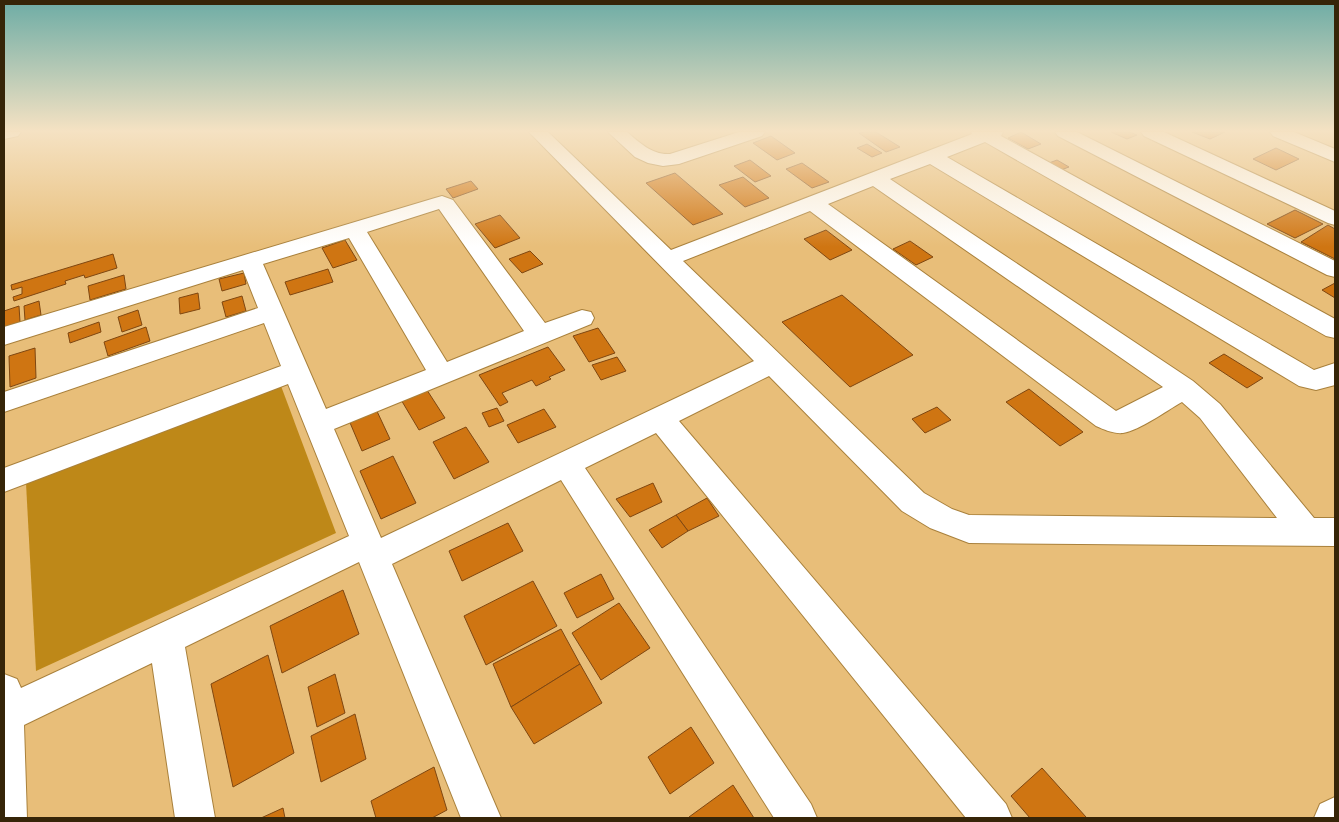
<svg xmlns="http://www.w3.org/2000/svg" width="1339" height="822" viewBox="0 0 1339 822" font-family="'Roboto Condensed',sans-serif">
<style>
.green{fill:#be8818}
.building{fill:#cf7512;stroke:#7f4711}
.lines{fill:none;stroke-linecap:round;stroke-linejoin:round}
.minor-casing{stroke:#a9813c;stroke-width:2}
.minor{fill:#fff;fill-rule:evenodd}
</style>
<rect width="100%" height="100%" fill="#e8be79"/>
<polygon class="green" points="281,386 336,533 36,671 26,483"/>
<g class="building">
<polygon points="865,132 876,132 900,147 886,152 859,133"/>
<polygon points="1021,132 1041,144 1028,149 1008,138"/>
<polygon points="1111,132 1130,132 1137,135 1127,139"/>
<polygon points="1192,132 1225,132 1210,139"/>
<polygon points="771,136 795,153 777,160 753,143"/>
<polygon points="867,144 882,153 872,157 857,148"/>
<polygon points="1276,148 1299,159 1276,170 1253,159"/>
<polygon points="750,160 771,176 755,182 734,166"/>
<polygon points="1057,160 1069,167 1061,170 1049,163"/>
<polygon points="802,163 829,182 812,188 786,169"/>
<polygon points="675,173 723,214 693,225 646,183"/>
<polygon points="743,177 769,198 745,207 719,185"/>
<polygon points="471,181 478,189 453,198 446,189"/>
<polygon points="1295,210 1323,224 1295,238 1267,224"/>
<polygon points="500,215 520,238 495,248 475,224"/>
<polygon points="1328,225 1335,229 1335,259 1301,242"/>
<polygon points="826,230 852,250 830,260 804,239"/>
<polygon points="345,240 357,260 333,268 322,248"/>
<polygon points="910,241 933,257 916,265 893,249"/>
<polygon points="530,251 543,264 522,273 509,259"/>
<polygon points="113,254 117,268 85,278 84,275 65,281 66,284 14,301 13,297 22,294 22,287 12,290 11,285"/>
<polygon points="328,269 333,282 290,295 285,282"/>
<polygon points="244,273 246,284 222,291 219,279"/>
<polygon points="124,275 126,289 90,300 88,286"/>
<polygon points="1335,283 1335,298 1322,290"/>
<polygon points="198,293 200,309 180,314 179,298"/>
<polygon points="842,295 913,355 850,387 782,322"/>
<polygon points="242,296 246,311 226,317 222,302"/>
<polygon points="39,301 41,315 25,320 24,306"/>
<polygon points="19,306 20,322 4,327 4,311"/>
<polygon points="138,310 142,325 122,332 118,317"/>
<polygon points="99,322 101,332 70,343 68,333"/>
<polygon points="146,327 150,341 108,356 104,342"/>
<polygon points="598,328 615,353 589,362 573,336"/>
<polygon points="548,347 565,370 549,377 551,379 536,386 532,380 502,393 508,402 500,406 479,375"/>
<polygon points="35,348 36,378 10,387 9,356"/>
<polygon points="1224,354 1263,378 1247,388 1209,363"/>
<polygon points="617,357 626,371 601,380 592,365"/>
<polygon points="425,387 445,418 419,430 400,398"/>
<polygon points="1029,389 1083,432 1060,446 1006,402"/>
<polygon points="375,407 390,439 362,451 348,418"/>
<polygon points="937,407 951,420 925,433 912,419"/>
<polygon points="497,408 504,421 489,427 482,413"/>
<polygon points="544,409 556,427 518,443 507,425"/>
<polygon points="466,427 489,462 454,479 433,442"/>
<polygon points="393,456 416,503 381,519 360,471"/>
<polygon points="653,483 662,502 630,517 616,499"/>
<polygon points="707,498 719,516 688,531 676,515"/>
<polygon points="676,515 688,531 662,548 649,530"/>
<polygon points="508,523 523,551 462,581 449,551"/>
<polygon points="601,574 614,599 577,618 564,593"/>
<polygon points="533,581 557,626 486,665 464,616"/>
<polygon points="343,590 359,634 282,673 270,626"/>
<polygon points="619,603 650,648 601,680 572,633"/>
<polygon points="561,629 580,664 511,707 493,664"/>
<polygon points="268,655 294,753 233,787 211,684"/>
<polygon points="580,664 602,703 534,744 511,707"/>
<polygon points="335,674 345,713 317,727 308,687"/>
<polygon points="355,714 366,759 321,782 311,736"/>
<polygon points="691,727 714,763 670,794 648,757"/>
<polygon points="434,767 447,810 432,818 376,818 371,801"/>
<polygon points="1042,768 1086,817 1085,818 1030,818 1011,796"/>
<polygon points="733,785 754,818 689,818 689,817"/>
<polygon points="283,808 285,818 261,818"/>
</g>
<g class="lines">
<g class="minor-casing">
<g id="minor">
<polygon points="4,132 21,132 18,136 4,139"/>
<path d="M529,132H548L671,250L972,134L971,132H1003L1001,136L1335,319V338L1326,336L985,142L947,157L1314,370L1335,363V385L1316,390L1299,386L930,164L890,179L1193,381L1220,404L1314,518H1335V546L969,543L930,528L902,511L769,376L679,421L1006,804L1012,818H966L656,433L585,468L811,804L817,818H774L561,480L392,564L501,818H461L359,562L185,647L215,818H175L152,663L24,725L27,818H4V674L17,679L21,688L349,536L288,384L4,492V468L281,366L264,323L4,412V392L258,308L243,270L4,345V327L435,198L442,196L453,200L545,323L582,310L591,312L594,318L591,324L334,429L381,538L754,361ZM873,186L1163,387L1116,411L828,204ZM439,209L524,331L447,362L367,232ZM810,211L1096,426C1105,430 1114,434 1123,433C1140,430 1166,411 1182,402L1200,418L1277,518L969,515L952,509L924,493L683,261ZM349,238L426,370L326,409L263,264Z"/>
<path d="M608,132H627C640,143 652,155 670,154L739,132H765L762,136L679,164L663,166L648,163L635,157Z"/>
<polygon points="1055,132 1077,132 1335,261 1335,277 1327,275 1058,136"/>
<polygon points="1141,132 1164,132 1335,211 1335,225 1328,223 1144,136"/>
<polygon points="1270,132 1294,132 1335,149 1335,162 1273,136"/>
<polygon points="1335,797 1335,818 1314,818 1320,804"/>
</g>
</g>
<use href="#minor" class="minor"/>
</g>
<linearGradient id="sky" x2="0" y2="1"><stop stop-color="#6daca5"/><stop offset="0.53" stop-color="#f5e2c3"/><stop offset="1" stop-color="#f5e2c3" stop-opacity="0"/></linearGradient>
<rect width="1339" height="247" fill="url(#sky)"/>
<rect width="1339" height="822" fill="none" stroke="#362508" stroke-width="10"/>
</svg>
